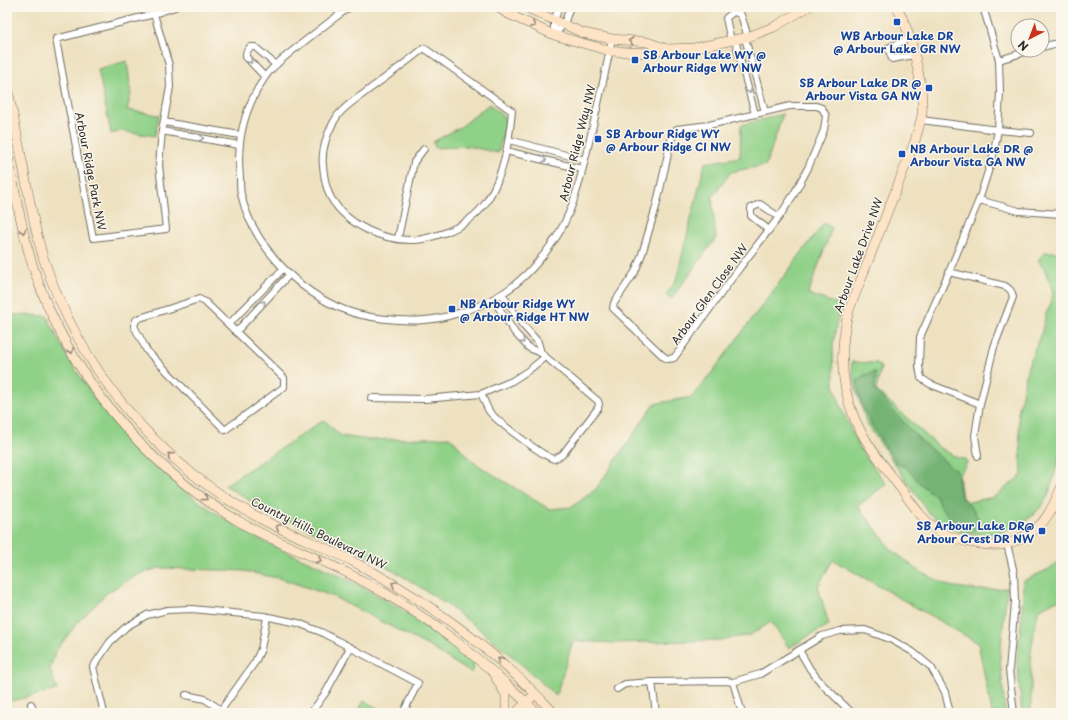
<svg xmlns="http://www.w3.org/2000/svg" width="1068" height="720" viewBox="0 0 1068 720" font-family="'Playpen Sans',sans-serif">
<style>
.green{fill:#90d188;stroke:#5e7e5a}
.forest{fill:#74b374;stroke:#506f50}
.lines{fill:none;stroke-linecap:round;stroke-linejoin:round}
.street-casing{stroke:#6f6b5f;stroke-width:8}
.secondary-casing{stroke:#6f6b5f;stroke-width:10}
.street{stroke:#fff;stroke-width:6}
.secondary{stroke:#fee4c6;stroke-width:9}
.oneway{stroke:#948878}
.oneway2{stroke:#a0a0a0}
.transit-dot{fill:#1a4fb4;stroke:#fbf7ec;stroke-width:1.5}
.labels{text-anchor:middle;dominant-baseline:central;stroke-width:3;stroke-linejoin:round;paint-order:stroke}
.transit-label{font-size:11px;font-weight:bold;fill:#164399;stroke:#fbf7ec;text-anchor:start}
.street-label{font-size:11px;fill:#2b2b2b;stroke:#fbf7ec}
</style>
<rect width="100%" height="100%" fill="#fbf7ec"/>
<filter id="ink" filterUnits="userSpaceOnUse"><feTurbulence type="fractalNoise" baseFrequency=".025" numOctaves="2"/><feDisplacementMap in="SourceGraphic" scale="8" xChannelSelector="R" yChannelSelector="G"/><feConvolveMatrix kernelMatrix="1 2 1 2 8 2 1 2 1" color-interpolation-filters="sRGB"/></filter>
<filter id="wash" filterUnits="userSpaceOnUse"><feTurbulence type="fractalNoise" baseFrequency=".012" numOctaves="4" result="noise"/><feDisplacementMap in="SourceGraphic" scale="16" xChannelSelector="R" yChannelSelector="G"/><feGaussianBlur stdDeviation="0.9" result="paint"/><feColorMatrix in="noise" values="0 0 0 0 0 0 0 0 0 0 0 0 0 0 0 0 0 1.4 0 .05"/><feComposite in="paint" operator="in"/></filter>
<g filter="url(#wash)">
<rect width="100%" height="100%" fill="#eee1c0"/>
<g class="green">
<polygon points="127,61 131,93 127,110 159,115 155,136 121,131 111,134 98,69"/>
<polygon points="489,104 505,118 506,122 498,153 467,146 435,148 433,142 462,126"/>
<polygon points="783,114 766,165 731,172 712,197 716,238 671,299 666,295 676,280 705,163 740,157 741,125"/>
<path d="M824,223L832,228L808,294L840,305L833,345L834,385L842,410L859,447L886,484L858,506L891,549L919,571L949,586L977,590L1007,588L1000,657L1005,713H992L978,643L833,560L818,586L829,625L807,637L789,648L771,622L750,635L720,640L615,643L573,641L556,696C501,644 442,596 374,560C325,534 272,517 225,485L324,420L341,436L369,440L450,437L473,462L549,509L572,507L596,489L654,404L692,397L713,371Z"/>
<polygon points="1045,252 1061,252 1061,452 1048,496 1041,507 1031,517 1017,526 1000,533 971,534 957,531 942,525 928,512 867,424 856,391 851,362 877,363 881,368 876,390 940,448 958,458 965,459 967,462 966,465 959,475 962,498 969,502 994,497 1022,475 1018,413 1028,366 1042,331 1046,314 1051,303 1053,292 1044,268 1038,260"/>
<path d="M7,314L47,316C53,328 59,341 66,354C111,431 176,494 254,536C277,549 302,558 326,569C379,594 430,624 474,663L473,671L471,673L430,647L332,596L282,579L244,571L159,568L139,574L108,592L78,622L55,652L50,669L57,690L7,702Z"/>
<polygon points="1061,560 1061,598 1040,609 1038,611 1031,652 1031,713 1022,713 1017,662 1022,613 1023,581 1051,568"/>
<polygon points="364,701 387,713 357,713"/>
</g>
<path class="forest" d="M876,372L874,389L917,437L957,472L961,498C971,505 978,515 981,527L969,532L954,523L939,504L936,496L920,484L906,467L897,464C880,438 859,412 857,381L864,375Z"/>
</g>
<g filter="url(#ink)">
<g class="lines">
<g class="street-casing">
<g id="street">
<path d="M350,7C331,20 314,34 296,48C285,57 273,65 265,77C244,108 236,140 240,177C240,183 240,189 241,194C252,244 298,292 345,310C365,318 402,322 424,320C445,319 474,309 493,299C516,287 536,266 551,245C576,212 582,169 592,130C599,100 606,70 612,39"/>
<polyline points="983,7 999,60 1000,92 998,130 993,156 979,200 1019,211 1061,214"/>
<polygon points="154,14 169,65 170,87 162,131 159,165 166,229 93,238 56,39"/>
<polyline points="154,14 175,7"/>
<polyline points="554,35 564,24 570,7"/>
<polyline points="554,35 554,21 559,7"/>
<polyline points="745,38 765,112"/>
<polyline points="910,38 888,48 892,59 914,55"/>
<polyline points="735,40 755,114"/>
<polyline points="731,41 726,18 732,13 735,12 741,15 748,37"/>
<polyline points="1042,47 1054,44 1061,44"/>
<path d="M424,48L512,111C509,142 504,174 487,201C477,216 460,227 444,233C434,236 424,240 414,240C383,241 348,226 331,198C326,189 324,177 323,166C321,149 328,130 338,115C347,104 360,97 371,88C389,75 407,62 424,48Z"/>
<polyline points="999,60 1032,50"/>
<polyline points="265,77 246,57 246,53 250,47 255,47 276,65"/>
<polygon points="790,106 816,106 822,108 826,116 824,130 808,168 794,194 779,217 741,266 674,358 668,359 664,357 613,308 614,303 635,272 642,254 656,207 673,132 677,129 709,125"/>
<polyline points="921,120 998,130 1031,133"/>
<polyline points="164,122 240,135"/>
<polyline points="162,131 239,145"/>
<polyline points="509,140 585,160"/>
<polyline points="506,151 582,169"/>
<polyline points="979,200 949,272 920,337 919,366 921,378 930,384 980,404"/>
<polyline points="769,230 751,216 751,208 760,204 779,217"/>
<polyline points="398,238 414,162 424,149"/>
<path d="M949,272L1005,286C1010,289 1012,291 1013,297L994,347L980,404L975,436L978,456"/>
<polyline points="502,294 522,324 538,342 541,353"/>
<polygon points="199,299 205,302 284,378 284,387 225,430 147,351 134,326 136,320 140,318"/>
<polyline points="229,324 283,269"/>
<polyline points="236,332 289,275"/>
<path d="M481,394C484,399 486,406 489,411C496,421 543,456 554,459L562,455L598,408L599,404L598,401L541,353L529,348L515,333L493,299"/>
<polyline points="371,398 425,399 481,394 512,381 529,370 545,357"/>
<polyline points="1007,544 1014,573 1015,602 1009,670 1014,713"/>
<polyline points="799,650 810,669 822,684 852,713"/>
<polyline points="617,689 625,684 652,682"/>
<polyline points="186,695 205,699 221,710"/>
<polyline points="31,704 34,713"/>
<polyline points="104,713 93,667 110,642 126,627 147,615 167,610 192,609 264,616 298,623 321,632 418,683 403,713"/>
<polyline points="219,713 255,662 261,649 267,617"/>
<polyline points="311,713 326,692 350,648"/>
<polyline points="656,713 652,682 726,681 733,682"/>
<polyline points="742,713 733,682 760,674 822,636 840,631 865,630 890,639 913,652 931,667 945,692 950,713"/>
</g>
</g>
<g class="secondary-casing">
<g id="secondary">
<polyline points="498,7 506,13 554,35 610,51 647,53 668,49 694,48 748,37 774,27 808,7"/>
<polyline points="525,7 583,33 612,39 647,42 667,49"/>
<path d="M896,7C911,29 924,87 922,114C921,123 917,132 915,141L849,310C840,345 840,383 854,417C864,442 883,464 898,485C910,500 920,518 936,529C951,540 987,548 1006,544C1015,542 1033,532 1040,525C1050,515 1055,501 1061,488"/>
<path d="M7,84C12,111 18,139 23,166C29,197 34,227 43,257C80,370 159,466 265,521C294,536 325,547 354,562C429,601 496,651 554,713"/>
<path d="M7,152C15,190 21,229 33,267C68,375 147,469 245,525C283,546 325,560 363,581C429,616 484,661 537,713"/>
<polyline points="496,678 506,695 506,710"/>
<polyline points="516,713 531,698"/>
</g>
</g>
<use href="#street" class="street"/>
<use href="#secondary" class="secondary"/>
</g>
<defs><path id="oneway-chevron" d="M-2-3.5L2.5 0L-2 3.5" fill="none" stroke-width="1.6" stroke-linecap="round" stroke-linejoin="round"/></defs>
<g class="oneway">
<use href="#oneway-chevron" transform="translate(533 25) rotate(25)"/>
<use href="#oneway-chevron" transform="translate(631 41) rotate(-175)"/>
<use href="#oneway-chevron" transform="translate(23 231) rotate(77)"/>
<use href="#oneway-chevron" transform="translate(71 351) rotate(60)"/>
<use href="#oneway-chevron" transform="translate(170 455) rotate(-138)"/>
<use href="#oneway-chevron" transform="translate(205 498) rotate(36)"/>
<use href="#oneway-chevron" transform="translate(278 527) rotate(-155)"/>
<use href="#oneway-chevron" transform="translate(319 560) rotate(24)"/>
<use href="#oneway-chevron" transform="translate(394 584) rotate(-149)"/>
<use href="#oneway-chevron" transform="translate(500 660) rotate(-139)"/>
</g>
<g class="oneway2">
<use href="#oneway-chevron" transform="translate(250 61) rotate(48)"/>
<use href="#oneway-chevron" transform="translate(749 91) rotate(75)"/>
<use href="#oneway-chevron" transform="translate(201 138) rotate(10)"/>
<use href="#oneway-chevron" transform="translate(544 160) rotate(13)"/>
<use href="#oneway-chevron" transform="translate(263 303) rotate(-47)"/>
<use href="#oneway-chevron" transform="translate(522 341) rotate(48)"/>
</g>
</g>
<g class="transit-dot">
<rect x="893" y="18" width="8" height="8" rx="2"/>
<rect x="631" y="56" width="8" height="8" rx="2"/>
<rect x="925" y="84" width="8" height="8" rx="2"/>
<rect x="594" y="135" width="8" height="8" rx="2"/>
<rect x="898" y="150" width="8" height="8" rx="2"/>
<rect x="448" y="305" width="8" height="8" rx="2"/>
<rect x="1038" y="527" width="8" height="8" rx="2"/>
</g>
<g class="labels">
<g class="transit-label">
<text x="897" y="35" text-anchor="middle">WB Arbour Lake DR<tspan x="897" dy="13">@ Arbour Lake GR NW</tspan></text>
<text x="643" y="54">SB Arbour Lake WY @<tspan x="643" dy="13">Arbour Ridge WY NW</tspan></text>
<text x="921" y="82" text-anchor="end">SB Arbour Lake DR @<tspan x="921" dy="13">Arbour Vista GA NW</tspan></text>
<text x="606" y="133">SB Arbour Ridge WY<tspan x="606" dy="13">@ Arbour Ridge CI NW</tspan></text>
<text x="910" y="148">NB Arbour Lake DR @<tspan x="910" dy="13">Arbour Vista GA NW</tspan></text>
<text x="460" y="303">NB Arbour Ridge WY<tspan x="460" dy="13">@ Arbour Ridge HT NW</tspan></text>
<text x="1034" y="525" text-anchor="end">SB Arbour Lake DR@<tspan x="1034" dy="13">Arbour Crest DR NW</tspan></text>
</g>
<g class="street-label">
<text transform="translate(577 143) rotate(-76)">Arbour Ridge Way NW</text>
<text transform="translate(91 171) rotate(79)">Arbour Ridge Park NW</text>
<text transform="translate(858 255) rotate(-70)">Arbour Lake Drive NW</text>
<text transform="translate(709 294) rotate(-54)">Arbour Glen Close NW</text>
<text transform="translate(319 533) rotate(26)">Country Hills Boulevard NW</text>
</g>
</g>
<rect width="1068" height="720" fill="none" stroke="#fbf7ec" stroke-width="24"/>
<g transform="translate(1030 38) rotate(222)"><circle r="19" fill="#fbf7ec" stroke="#a8a59f"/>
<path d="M0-3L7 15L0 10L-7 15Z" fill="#c8321e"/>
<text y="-6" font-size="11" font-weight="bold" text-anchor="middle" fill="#2b2b2b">N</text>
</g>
</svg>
